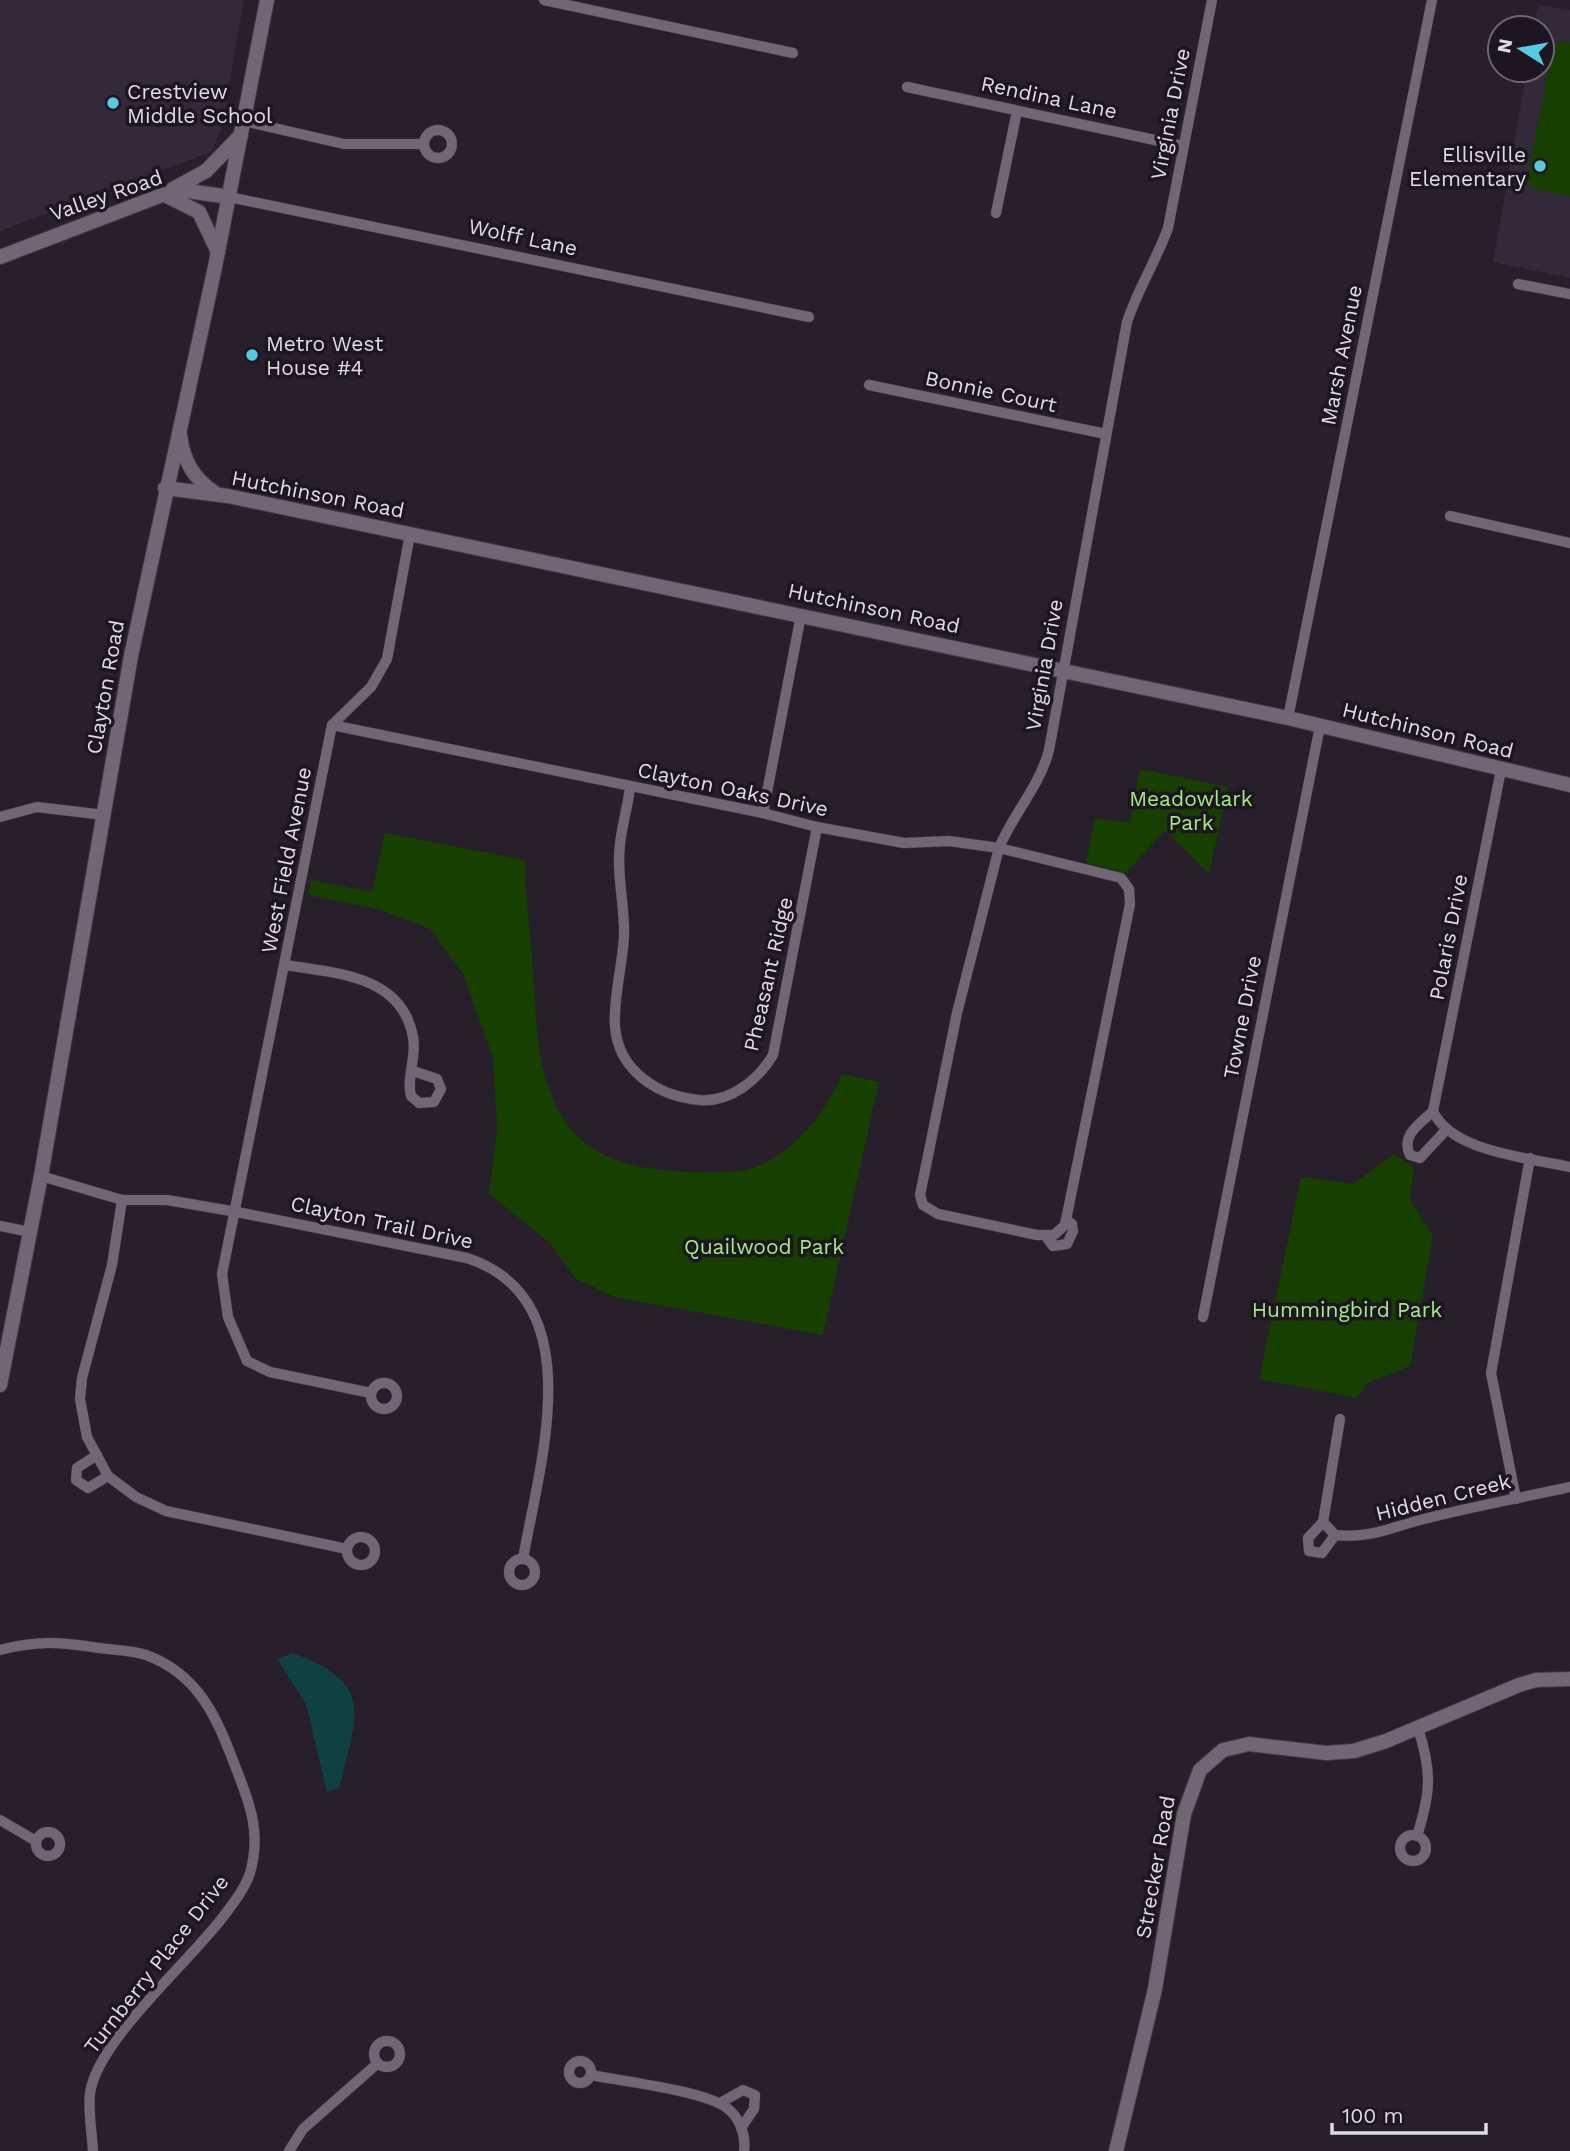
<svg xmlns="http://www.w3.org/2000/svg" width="1570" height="2151" viewBox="0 0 1570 2151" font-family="'Work Sans',sans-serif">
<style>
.education{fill:#322a38}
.green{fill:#163f00}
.water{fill:#0f4042}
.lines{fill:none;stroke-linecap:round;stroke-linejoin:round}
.street-casing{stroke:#423b45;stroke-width:11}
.secondary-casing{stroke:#423b45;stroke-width:16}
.street{stroke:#706674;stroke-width:10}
.secondary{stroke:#706674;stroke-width:14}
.poi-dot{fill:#57c9e2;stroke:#1d1621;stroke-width:2.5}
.labels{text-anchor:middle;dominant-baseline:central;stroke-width:7;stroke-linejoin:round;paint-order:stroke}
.poi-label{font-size:21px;fill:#e0dbe3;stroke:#1d1621;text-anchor:start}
.street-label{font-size:21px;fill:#e0dbe3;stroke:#1d1621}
.park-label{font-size:21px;fill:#a0eb83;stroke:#1d1621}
</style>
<rect width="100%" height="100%" fill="#271f2a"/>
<g class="education">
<polygon points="0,0 244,0 221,130 211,152 0,231"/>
<polygon points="1538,5 1570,10 1570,278 1493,262 1527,70 1542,70 1542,28 1534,28"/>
</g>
<g class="green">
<polygon points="1561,41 1570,43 1570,196 1533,189 1527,180 1553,47"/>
<polygon points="1140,769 1228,787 1209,874 1165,830 1126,873 1086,863 1095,818 1129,823"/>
<path d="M385,833L525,860C525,897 531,934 533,971C537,1021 535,1070 561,1115C591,1166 652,1172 706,1172C722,1172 743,1173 758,1166C797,1149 825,1113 842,1074L879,1082L823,1335L614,1297L575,1278L550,1243L489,1194L497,1129L493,1058L463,974L430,929L381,910L308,895L311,880L372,892Z"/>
<polygon points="1394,1154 1414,1167 1410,1200 1433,1236 1410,1366 1368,1383 1357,1398 1259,1379 1301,1177 1353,1184"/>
</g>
<path class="water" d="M293,1653C376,1684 357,1715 339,1788L327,1792L306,1704L277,1659Z"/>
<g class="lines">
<g class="street-casing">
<g id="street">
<polyline points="544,0 793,53"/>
<polyline points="907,87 1183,146"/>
<polyline points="244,121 344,144 424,144"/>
<circle cx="438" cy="144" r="14"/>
<polyline points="229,197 809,317"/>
<polyline points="996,213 1017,111"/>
<polyline points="1518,284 1570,294"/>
<polyline points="869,385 1106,434"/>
<polyline points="1450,516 1570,543"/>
<polyline points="1288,718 1432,0"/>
<path d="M332,725L763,813L817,827L904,843L949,841L999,848L1121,878L1129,889L1130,904L1065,1225L1054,1235H1037L938,1214L923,1205L920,1195L957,1013L999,848C1013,814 1040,786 1049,750L1127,322C1138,289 1156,261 1168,228L1212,0"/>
<path d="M1501,770L1433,1111C1451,1152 1530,1158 1570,1167"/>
<path d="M630,787C628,806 622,825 620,844C616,875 625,905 624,935C623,965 613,996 615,1026C618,1071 658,1096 699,1100C730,1103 758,1080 773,1055L817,827"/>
<polyline points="763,813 801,615"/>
<polyline points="0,817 37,807 104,815"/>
<path d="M285,965C335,973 402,975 413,1037C417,1056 406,1078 411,1096L419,1103L434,1102L441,1089L437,1079L413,1071"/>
<path d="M1433,1111C1421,1123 1400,1135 1410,1155L1420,1158L1447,1129"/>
<path d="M41,1176L122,1200H167L237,1212L467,1258C593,1299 539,1465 523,1559"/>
<polyline points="122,1200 112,1265 82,1378 80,1399 87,1437 108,1476 136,1497 166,1511 347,1549"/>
<polyline points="0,1226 30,1232"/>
<polyline points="1045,1235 1053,1246 1067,1244 1073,1231 1072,1224 1066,1220"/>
<polyline points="1203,1317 1320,726"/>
<circle cx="384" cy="1396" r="13"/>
<polyline points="371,1393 270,1372 247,1361 228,1317 222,1274 332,725 371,687 387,659 410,534"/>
<path d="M1340,1419L1323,1522L1335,1535C1367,1539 1390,1528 1420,1520C1469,1507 1520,1498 1570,1487"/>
<polyline points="97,1455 77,1468 76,1480 88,1488 108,1476"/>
<polyline points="1516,1499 1491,1373 1530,1158"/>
<polyline points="1323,1522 1308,1538 1309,1551 1322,1553 1335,1535"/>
<circle cx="361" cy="1551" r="14"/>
<circle cx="522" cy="1572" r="13"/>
<path d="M0,1650C38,1640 60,1642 99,1648C114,1650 131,1650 146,1655C201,1675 218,1721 237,1771C251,1806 261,1835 250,1873C245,1888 235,1901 226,1913C191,1961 98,2039 90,2093C88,2111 92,2133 93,2151"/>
<polyline points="0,1820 36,1841"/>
<circle cx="48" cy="1844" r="12"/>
<circle cx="1413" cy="1848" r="13"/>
<path d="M1417,1836C1431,1792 1432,1772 1418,1728"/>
<circle cx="387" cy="2054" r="13"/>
<circle cx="580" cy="2072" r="11"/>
<path d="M591,2075C622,2081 705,2091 727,2108C740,2118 746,2135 744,2151"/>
<polyline points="720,2103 743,2090 755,2095 754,2109 741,2128"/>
<polyline points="289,2151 303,2129 378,2063"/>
</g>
</g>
<g class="secondary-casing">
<g id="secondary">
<polyline points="173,189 206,171 241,135"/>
<polyline points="167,196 199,212 218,252"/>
<polyline points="0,257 162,195 188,191 229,197"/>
<path d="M180,435C183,461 194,479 215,493"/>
<polyline points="165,488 228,496 1288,718 1570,785"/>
<polyline points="0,1385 41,1176 131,656 215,267 267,0"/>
<polyline points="1116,2151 1155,1989 1184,1814 1200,1770 1223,1750 1249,1744 1326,1753 1354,1751 1386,1741 1519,1685 1536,1680 1570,1679"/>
</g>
</g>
<use href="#street" class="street"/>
<use href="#secondary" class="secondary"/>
</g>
<g class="poi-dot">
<circle cx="113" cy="103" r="7"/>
<circle cx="1540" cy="166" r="7"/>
<circle cx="252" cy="355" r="7"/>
</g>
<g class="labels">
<g class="poi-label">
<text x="127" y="91">Crestview<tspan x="127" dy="24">Middle School</tspan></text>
<text x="1526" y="154" text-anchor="end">Ellisville<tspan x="1526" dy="24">Elementary</tspan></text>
<text x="266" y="343">Metro West<tspan x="266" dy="24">House #4</tspan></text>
</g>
<g class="street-label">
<text transform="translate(1049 97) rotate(12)">Rendina Lane</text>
<text transform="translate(1170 114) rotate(-79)">Virginia Drive</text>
<text transform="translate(106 195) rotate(-19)">Valley Road</text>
<text transform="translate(523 237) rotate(12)">Wolff Lane</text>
<text transform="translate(1341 355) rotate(-79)">Marsh Avenue</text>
<text transform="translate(991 391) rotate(12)">Bonnie Court</text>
<text transform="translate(318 494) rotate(11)">Hutchinson Road</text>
<text transform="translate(874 608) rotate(12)">Hutchinson Road</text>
<text transform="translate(1044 665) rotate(-80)">Virginia Drive</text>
<text transform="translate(105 687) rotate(-80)">Clayton Road</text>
<text transform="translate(1428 730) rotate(14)">Hutchinson Road</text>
<text transform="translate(733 789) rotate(12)">Clayton Oaks Drive</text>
<text transform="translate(286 860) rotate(-79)">West Field Avenue</text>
<text transform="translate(1448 937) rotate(-79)">Polaris Drive</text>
<text transform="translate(768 974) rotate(-77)">Pheasant Ridge</text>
<text transform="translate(1242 1017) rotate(-79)">Towne Drive</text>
<text transform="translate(382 1222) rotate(12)">Clayton Trail Drive</text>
<text transform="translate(1443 1497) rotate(-14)">Hidden Creek</text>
<text transform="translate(1155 1867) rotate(-80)">Strecker Road</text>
<text transform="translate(156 1964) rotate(-52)">Turnberry Place Drive</text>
</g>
<g class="park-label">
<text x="1191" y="798">Meadowlark<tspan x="1191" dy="24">Park</tspan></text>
<text x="764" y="1246">Quailwood Park</text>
<text x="1347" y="1309">Hummingbird Park</text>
</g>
</g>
<g transform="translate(1521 49) rotate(281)"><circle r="33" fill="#1d1621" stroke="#6b656f" stroke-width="2"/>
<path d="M0-5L12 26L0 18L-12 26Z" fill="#57c9e2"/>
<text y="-10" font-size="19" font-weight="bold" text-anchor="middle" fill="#e0dbe3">N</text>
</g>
<path d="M1332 2123v10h154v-10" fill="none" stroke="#e0dbe3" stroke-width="3.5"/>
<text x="1342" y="2123" font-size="21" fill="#e0dbe3" stroke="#1d1621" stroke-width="5" paint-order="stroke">100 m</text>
</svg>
